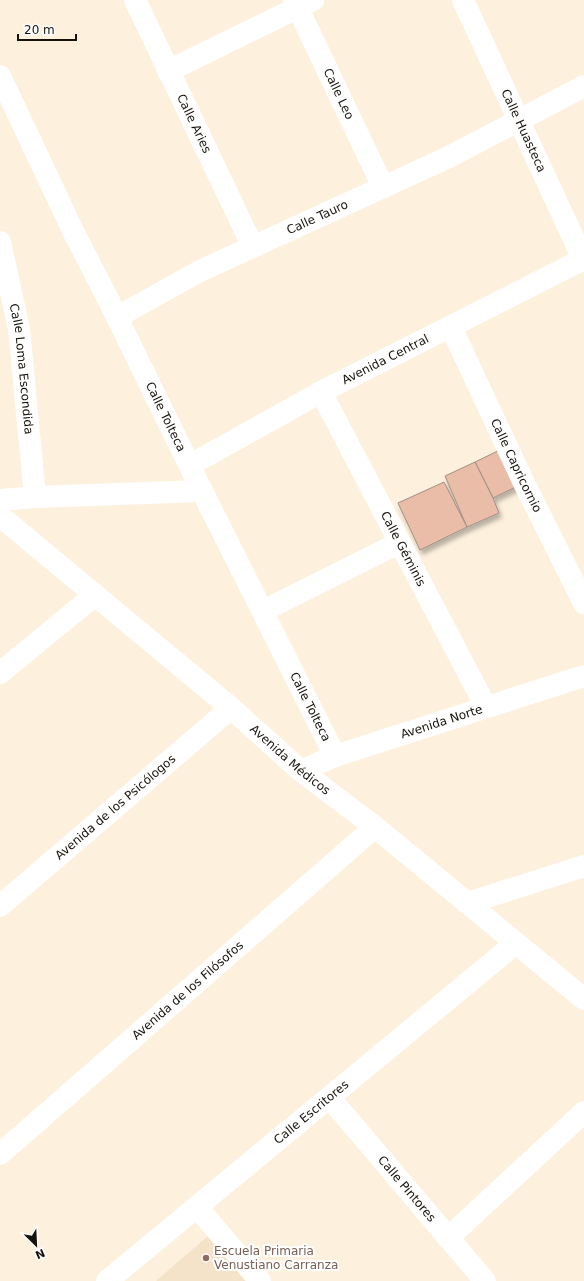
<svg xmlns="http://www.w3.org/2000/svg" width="584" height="1281" viewBox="0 0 584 1281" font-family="'DejaVu Sans',sans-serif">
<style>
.built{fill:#f4e3c9}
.building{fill:#eabda8;stroke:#a38e84;filter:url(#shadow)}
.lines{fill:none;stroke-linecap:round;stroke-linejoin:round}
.street{stroke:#fff;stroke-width:22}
.secondary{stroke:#fff;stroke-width:22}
.education-dot{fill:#8d6e63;stroke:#fff;stroke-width:1.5}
.labels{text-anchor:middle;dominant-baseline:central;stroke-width:4;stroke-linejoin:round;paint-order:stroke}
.street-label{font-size:12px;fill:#17130c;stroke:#fff}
.education-label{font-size:12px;fill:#785e54;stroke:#fff;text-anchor:start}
</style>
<defs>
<filter id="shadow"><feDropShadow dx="2.5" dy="4.5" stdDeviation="2" flood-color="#0004"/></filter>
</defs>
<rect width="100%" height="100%" fill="#fdf0dd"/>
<polygon class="built" points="209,1235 249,1281 156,1281"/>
<g class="building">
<polygon points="506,447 524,483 493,498 475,462"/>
<polygon points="475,462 493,498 499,513 467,527 445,476"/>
<polygon points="444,482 467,527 420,550 398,503"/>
</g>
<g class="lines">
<g class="street">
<path id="s1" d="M135,0L253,247"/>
<path id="s2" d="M294,0L383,187"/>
<path id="s3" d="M463,0L584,261"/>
<polyline points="168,71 313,0"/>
<path id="s4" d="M0,76L73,231L109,301L202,491L335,756"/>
<path id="s5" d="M0,242L19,329L35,497"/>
<path id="s6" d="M117,317L200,271L449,157L584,86"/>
<path id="s7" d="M451,327L524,483L584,603"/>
<path id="s8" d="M321,392L486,707"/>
<path id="s9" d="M190,465L321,392L584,259"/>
<polyline points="0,500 35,497 202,491"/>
<polyline points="263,611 399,543"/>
<polyline points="0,673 95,595"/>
<path id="s10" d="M301,771L335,756L584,676"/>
<polyline points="468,903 584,866"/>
<path id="s11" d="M0,906L231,708"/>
<path id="s12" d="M330,1098L485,1281"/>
<path id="s13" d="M0,1154L375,827"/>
<polyline points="197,1207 260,1281"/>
<polyline points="448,1238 584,1112"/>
<path id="s14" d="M107,1281L516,943"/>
</g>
<path class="secondary" id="s15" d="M0,516L231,708L301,771L375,827L584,999"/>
</g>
<circle class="education-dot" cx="206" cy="1258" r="4"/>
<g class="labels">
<g class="street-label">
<text stroke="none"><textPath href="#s2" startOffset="104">Calle Leo</textPath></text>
<text stroke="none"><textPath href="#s1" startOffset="137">Calle Aries</textPath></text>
<text stroke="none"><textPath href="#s3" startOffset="144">Calle Huasteca</textPath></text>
<text stroke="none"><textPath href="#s6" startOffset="224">Calle Tauro</textPath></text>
<text stroke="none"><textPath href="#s9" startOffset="222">Avenida Central</textPath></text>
<text stroke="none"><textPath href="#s5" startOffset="129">Calle Loma Escondida</textPath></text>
<text stroke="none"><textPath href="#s4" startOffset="379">Calle Tolteca</textPath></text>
<text stroke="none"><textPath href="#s7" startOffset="153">Calle Capricornio</textPath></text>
<text stroke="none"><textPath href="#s8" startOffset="177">Calle Géminis</textPath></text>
<text stroke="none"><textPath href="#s4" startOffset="703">Calle Tolteca</textPath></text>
<text stroke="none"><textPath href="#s10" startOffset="149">Avenida Norte</textPath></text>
<text stroke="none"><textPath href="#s15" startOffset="379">Avenida Médicos</textPath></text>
<text stroke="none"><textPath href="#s11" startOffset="152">Avenida de los Psicólogos</textPath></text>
<text stroke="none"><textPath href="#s13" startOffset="249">Avenida de los Filósofos</textPath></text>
<text stroke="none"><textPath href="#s14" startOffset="265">Calle Escritores</textPath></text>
<text stroke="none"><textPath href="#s12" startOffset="119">Calle Pintores</textPath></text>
</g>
<g class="education-label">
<text x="214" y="1251">Escuela Primaria<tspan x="214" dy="14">Venustiano Carranza</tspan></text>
</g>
</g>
<g transform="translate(36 1245) rotate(156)" stroke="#ffffff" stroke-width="3" paint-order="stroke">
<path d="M0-3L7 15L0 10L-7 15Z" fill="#17130c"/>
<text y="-6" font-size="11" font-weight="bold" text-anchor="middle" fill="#17130c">N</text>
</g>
<path d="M18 34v6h58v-6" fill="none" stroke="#17130c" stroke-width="2"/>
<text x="24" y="34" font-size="12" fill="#17130c" stroke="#ffffff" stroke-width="3" paint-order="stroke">20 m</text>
</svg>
